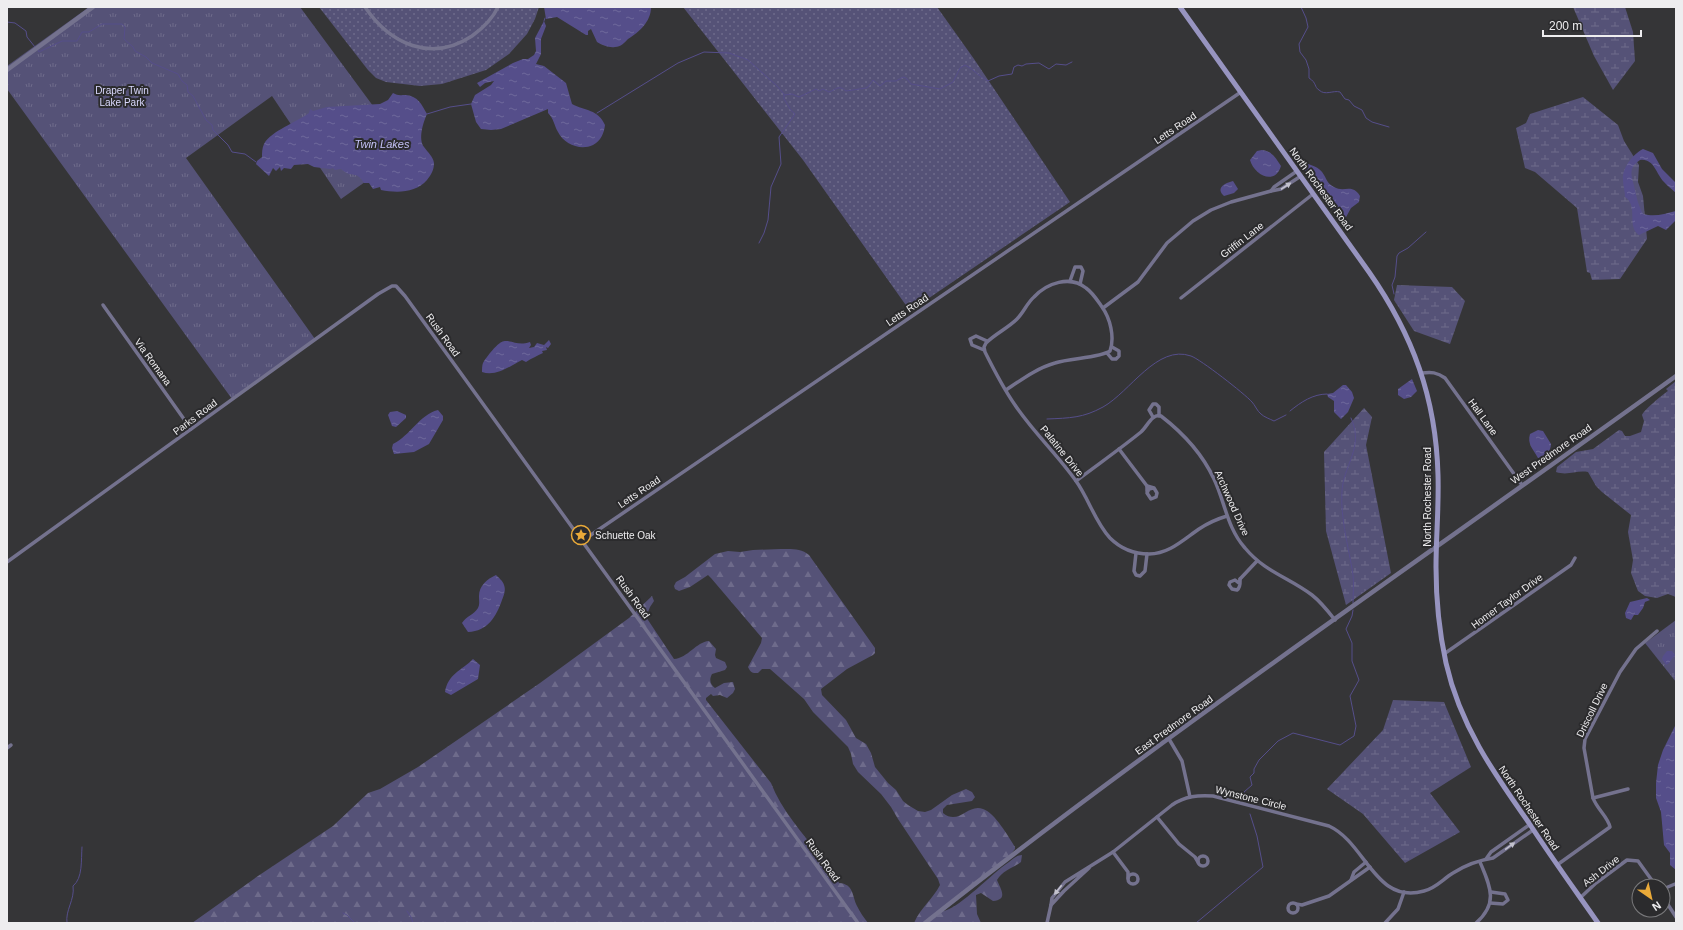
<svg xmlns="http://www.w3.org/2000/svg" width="1683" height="930" viewBox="0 0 1683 930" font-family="Arial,sans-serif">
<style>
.grass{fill:url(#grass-dots)}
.forest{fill:url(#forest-firs)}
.wetland{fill:url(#wetland-marsh)}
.park{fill:url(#park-tufts)}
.water{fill:url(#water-ripples)}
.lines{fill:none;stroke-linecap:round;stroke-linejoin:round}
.stream{stroke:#554e8a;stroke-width:1}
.minor{stroke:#74728e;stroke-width:3.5}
.tertiary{stroke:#74728e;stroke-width:4.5}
.secondary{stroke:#9794c0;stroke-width:5}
.oneway{fill:#c3c2cd}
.labels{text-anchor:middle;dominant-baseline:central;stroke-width:4;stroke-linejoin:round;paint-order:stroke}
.park-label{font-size:10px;fill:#d9d8fc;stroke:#2b2b2d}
.street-label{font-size:10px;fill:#eeedef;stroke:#2b2b2d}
.poi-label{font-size:10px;fill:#eeedef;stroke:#2b2b2d;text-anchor:start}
.water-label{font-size:11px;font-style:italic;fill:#c5c2f8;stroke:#2b2b2d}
</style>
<defs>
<pattern id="grass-dots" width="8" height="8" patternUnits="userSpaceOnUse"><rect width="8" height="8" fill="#555277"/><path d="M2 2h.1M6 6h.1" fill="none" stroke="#6e6b8b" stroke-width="1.8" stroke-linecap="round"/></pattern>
<pattern id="forest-firs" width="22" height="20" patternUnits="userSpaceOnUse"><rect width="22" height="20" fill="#555277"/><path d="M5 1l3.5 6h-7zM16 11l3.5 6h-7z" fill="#6e6b8b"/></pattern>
<pattern id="wetland-marsh" width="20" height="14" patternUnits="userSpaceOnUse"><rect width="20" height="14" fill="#555277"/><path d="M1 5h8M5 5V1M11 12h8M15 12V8" fill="none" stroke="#6e6b8b"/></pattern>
<pattern id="park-tufts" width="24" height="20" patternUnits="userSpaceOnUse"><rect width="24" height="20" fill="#555277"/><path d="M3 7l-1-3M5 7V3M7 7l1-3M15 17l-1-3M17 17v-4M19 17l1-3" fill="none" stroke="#6e6b8b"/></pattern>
<pattern id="water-ripples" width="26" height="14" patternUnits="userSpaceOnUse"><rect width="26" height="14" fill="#554e8a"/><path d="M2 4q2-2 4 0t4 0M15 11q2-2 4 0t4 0" fill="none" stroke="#6e689b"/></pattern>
</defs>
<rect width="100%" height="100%" fill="#353537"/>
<g class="grass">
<polygon points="319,7 539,7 535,19 527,34 509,54 486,70 442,84 420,86 386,82 376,78 368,70"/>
<polygon points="683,7 937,7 974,59 1070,202 910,311 803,160"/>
</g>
<g class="forest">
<path d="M781,549C791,549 801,548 809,555L875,648V653L873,655L847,669L821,689L822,695L846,720L856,738L866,744L871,753L875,767L888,783L896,790L903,801L908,805L918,811L925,812L931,810L952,795L966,789L972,792L975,797L972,801L947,805L943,809V813C959,826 968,803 983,809C995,813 1008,836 1015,847V849L1011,854L942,909L944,911C962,906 991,874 1009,862C1013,859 1017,855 1022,855L1021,862C1013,868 1003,870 997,880C1000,888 1009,900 993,901L981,893L976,895L977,914L981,923H914C921,907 933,899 940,885L938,879L898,819L891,807L881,794L858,772L853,764L851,754L848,747L813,712L804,699L770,669H762L758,673C752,673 751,673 748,667L761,643L762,638L711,578L708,575L690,587L679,591L675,589L674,586L676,582L685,577L715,554L728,551L740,552L753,550Z"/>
<path d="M652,596L654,601L650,607L646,617L674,659C688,658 696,642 709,641L716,649L715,655L716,658L725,662L727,667L725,670L712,674C709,679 710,685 715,688L724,683L733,682L735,689L733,693L727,698L720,695L713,696L711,694L706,698V700L771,783C781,809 802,833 820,855C828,866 834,871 839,883C854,884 852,896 857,906C860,912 864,918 868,923H192L258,876L333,826L368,793L380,789L418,767L540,683L629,618Z"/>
</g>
<g class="wetland">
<polygon points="1573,7 1625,7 1633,32 1635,61 1613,90 1594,56"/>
<polygon points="1583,97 1618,125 1624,141 1639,165 1638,182 1643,196 1647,239 1620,279 1592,280 1590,273 1587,272 1577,208 1535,172 1525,168 1516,128 1526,123 1530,114"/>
<polygon points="1397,285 1452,287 1465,301 1450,344 1414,331 1394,300"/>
<path d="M1676,381V597L1668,594L1657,598L1645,596L1638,591L1631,573L1633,560L1628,532L1631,515L1602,492L1596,486L1588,472C1576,470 1568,476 1556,472L1557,467L1576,452L1593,449L1619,430L1622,431L1625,436H1630L1641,432L1644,421L1642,415C1644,410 1662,395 1668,391L1666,389Z"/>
<polygon points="1364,408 1372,417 1366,445 1391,573 1346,605 1326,531 1324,452"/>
<polygon points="1393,700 1444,702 1471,767 1430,793 1460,832 1405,863 1363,814 1327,789 1383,730"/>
</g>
<g class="park">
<polygon points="89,7 300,7 407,152 341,199 272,96 186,158 315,339 232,399 7,89 7,66"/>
<polygon points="1676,620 1676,682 1645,643"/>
</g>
<g class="water">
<path d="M544,7H651C651,22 639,32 628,39C624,43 621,47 615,47C609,48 602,45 597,42L591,29L588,31V35H586L557,17L546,19Z"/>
<path d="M544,21L546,26L541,39V54L536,64L544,66L566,83L572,104C585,111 598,109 605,125C604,133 601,141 593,145C580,151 564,144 558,132C554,125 554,119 548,113V109L501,129L491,130L481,129L476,122L471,104L475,95L491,85L494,81L485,83L480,87L477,83L513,63L523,59H528L534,55L536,51L535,38Z"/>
<path d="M393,93C398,96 400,95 406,95C418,96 422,105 427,114C423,123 418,139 424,147C428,153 433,156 434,163C434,170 431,175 427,180C416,193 397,193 381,190L380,187L373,189L369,183H364C357,171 353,177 345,172C343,171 342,169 340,169L335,170L333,168L330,169L314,167L308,164L294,165L291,169L284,168L281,171L280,167L276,171L273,168L269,176L256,164L257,161L262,157C262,153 262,148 264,144C271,131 297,122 309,113L310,109L313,111L327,107L380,104L388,100Z"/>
<path d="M1643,149L1653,153L1662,169L1676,183V193C1672,189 1667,186 1664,182C1656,174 1654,158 1640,160C1626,169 1633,178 1635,190C1637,200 1639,206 1643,214C1655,217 1664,214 1676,211V220L1666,230L1658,226L1639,235C1626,226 1639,206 1625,197C1625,191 1623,186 1623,179C1622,168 1633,154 1643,149Z"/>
<path d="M1262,150C1272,151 1276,158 1281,166C1275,186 1254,175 1250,160L1257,151Z"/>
<path d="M1308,164C1329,170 1322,181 1334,187C1344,193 1352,183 1360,196L1359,202L1351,208L1345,219H1342L1341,214L1331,207L1302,167Z"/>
<path d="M1233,181L1238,189L1234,193L1224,196C1215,188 1225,183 1233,181Z"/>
<path d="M549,340L551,344L548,348L546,347L547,350L542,351L543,353C537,356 532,358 526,362L522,360C510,366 496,377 482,372C482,370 482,365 483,363C486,358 498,341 505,341C515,341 518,346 530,342L531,345L529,348L534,347L537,343L544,345Z"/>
<polygon points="1412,379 1417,391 1411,397 1404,399 1398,395 1398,389"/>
<polygon points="1343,385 1346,385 1352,392 1354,398 1348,412 1341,419 1334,412 1334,401 1328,397 1327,394 1333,393"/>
<path d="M438,410L443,416V420L429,444L414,452L394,454L392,448L393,444C411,435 419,415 438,410Z"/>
<polygon points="397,411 406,415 406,418 396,427 392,426 388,415 390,412"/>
<path d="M1538,430L1543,431L1551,444C1551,451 1545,458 1538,458C1533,449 1527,444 1530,434Z"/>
<path d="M496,575C499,578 503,581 504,585C506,590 504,595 502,600C496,617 488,631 468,632L462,623C466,616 474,615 478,608C480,604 479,601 479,596C479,586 487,579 496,575Z"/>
<polygon points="1647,598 1650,600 1645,602 1643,608 1638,615 1634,615 1631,620 1626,618 1625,613 1630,602"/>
<polygon points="1667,651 1672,651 1675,655 1669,663 1666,665 1662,659 1663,656"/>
<path d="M473,659L480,665L478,679L451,695L445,692C448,674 461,671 473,659Z"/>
<polygon points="1676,724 1676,870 1670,865 1670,853 1664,845 1661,812 1656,798 1656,783 1658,765 1663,750"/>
</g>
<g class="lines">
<g class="stream">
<path d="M1301,7L1306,18L1308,27L1299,44L1300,52L1306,60L1309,69V78C1317,83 1314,87 1319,90C1325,96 1333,90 1340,92L1345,99L1349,100L1354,106L1362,110L1366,118L1372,122L1389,127"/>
<polyline points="544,21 545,18"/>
<polyline points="7,22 15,23 26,31 27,37 35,47"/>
<polyline points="38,50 39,52 62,41 77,41 82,32 89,32 102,24 122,24 125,27 124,39 133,47 135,51 146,57 152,63 178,74 182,81 187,85 188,92 193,96 206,120 212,125 213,130 228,145 232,152 245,154 256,162"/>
<path d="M784,95L792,94L799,97L816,89L819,91L823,89L829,92C836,90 838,84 846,91L866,88L868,87L873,80L880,86L886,81H896L903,77L906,78L911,84L940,89L953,82L960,68L965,65C974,69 979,77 988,81L999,76L1012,74L1014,67L1018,65L1022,66L1026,64L1039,63L1049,69L1056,64L1066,65L1072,62"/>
<path d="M597,113L678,63L704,52L729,53L748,60L777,86L784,94V99C788,104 789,110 795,114L779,137L781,164L771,187L768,220L764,233L759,243"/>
<polyline points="427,114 450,107 471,104"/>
<polyline points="1394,294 1392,285 1395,277 1397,256 1399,253 1408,248 1426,232"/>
<path d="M1290,411C1301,402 1313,394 1327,394"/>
<path d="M1351,418C1363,444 1348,460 1343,483C1338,511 1349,548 1353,575C1354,584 1353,594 1353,603"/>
<path d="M1047,419C1070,418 1083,418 1103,407C1130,392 1157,344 1191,356C1200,359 1245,394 1252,402C1255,405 1257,411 1261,414C1264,417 1270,419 1274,421L1286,415"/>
<polyline points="1247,800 1244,792 1252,785 1250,777 1254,773 1254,769 1259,760 1278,741 1293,733 1340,745 1354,736 1356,726 1350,696 1359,680 1352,661 1352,643 1346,629 1352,616 1353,610"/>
<polyline points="407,911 411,917 413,923"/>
<polyline points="343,913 347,915 355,923"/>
<path d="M67,923C65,910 75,900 73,886C83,878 81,860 82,847"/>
<polyline points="1196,923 1263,867 1257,836 1250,814"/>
</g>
<g class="minor">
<path d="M365,7C390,44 431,63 472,36C483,28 492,20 498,7"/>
<polyline points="1271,191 1274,187 1297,171"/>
<polyline points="1070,281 1075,267 1081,267 1083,271 1080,284"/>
<polyline points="1181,298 1313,194"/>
<polyline points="103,305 191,429"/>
<polyline points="1103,308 1138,282 1167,243 1193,221 1211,210 1231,202 1271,191 1281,189 1301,176"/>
<polyline points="984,350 972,345 970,339 976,336 987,341"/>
<polyline points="1107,353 1112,359 1116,359 1119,356 1119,351 1112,347"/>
<path d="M1422,373C1431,372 1437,372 1445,378L1522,485"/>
<path d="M1006,390C1021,380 1037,368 1055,363C1069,358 1100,358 1110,351C1115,337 1110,318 1102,307C1097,300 1093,293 1086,288C1070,275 1047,283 1034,297C1027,303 1024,312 1017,319C1008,328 995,334 986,343L984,347L985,352C994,370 1003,388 1015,405C1033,432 1057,454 1076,481C1089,499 1095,522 1110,538C1120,548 1134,554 1149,554C1169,554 1183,540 1199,529C1208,523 1217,519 1227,516"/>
<polyline points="1153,417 1149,410 1153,404 1156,404 1159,407 1159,416"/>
<polyline points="1119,449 1147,486 1147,491"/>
<path d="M1076,481C1097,465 1120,449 1141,432C1147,427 1152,413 1161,416C1183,433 1202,453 1214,479C1225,502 1227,528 1245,548C1265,572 1288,577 1312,595C1321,602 1328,611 1335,620"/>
<polyline points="1147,486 1154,488 1157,493 1156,497 1151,499 1147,493 1149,489 1153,488"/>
<polyline points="582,541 1241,92"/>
<polyline points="1136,553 1134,571 1136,575 1140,576 1145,571 1147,554"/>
<polyline points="7,562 378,294 392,286 396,286 405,296 858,923"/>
<polyline points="1240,579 1257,561"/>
<path d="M1240,584L1235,580L1230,582L1229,585L1232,589L1237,590C1241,587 1240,583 1240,579"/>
<polyline points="1444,654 1571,565 1575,558"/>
<polyline points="1169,739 1182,761 1190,797"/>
<polyline points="7,748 11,745"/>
<polyline points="1593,798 1628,789"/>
<polyline points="1157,817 1179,844 1195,857 1198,862"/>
<polyline points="1113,852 1128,872 1128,878"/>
<circle cx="1203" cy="861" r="5"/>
<polyline points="1486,859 1491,852 1529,825"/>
<path d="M1557,865L1610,827C1608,817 1597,809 1593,798L1584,748L1585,739L1620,672L1636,649L1657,631"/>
<path d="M1089,868L1064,891L1051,905L1052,898L1065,882L1113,852L1172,805C1185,796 1198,795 1213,796L1329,826C1366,843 1375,905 1424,891C1436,888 1443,879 1453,873C1464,866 1480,860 1493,858L1533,830"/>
<circle cx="1133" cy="879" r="5"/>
<polyline points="1351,880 1354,872 1366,862"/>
<polyline points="1663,889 1675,884 1676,885"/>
<polyline points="1663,897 1676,917"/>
<polyline points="1580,898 1596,883 1627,860 1638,861 1656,886"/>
<circle cx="1293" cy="908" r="5"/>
<polyline points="1490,903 1503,904 1508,900 1505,894 1491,892"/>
<polyline points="1296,904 1302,905 1329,896 1370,867"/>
<polyline points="1047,923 1051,905"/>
<polyline points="1385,923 1398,909 1404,892"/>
<path d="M1476,923C1499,903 1490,886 1480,862"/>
</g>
<g class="tertiary">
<polyline points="7,70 93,7"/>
<path d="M925,923C1168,731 1425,557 1676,376"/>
</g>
<path class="secondary" d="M1180,7L1369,272C1413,335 1436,398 1438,475C1439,506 1436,537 1436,567C1436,600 1439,631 1446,663C1460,725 1493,772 1529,823C1551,857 1575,890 1598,923"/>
</g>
<defs><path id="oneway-solid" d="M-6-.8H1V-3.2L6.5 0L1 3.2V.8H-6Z"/></defs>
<g class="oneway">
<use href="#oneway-solid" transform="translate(1286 186) rotate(-33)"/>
<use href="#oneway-solid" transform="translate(1510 846) rotate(-36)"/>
<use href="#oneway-solid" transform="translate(1058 890) rotate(128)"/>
</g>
<defs>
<g id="sight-ring" transform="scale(1)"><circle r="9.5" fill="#2b2b2d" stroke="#eaaa39" stroke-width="1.5"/><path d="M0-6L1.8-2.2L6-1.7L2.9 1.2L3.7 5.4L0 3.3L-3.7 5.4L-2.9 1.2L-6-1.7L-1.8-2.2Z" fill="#eaaa39"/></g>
</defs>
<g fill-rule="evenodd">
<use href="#sight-ring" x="581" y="535"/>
</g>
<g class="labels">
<g class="park-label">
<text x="122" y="90">Draper Twin<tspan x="122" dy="12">Lake Park</tspan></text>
</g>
<g class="street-label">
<text transform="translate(1175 128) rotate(-34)">Letts Road</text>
<text transform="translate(1321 189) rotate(54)">North Rochester Road</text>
<text transform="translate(1242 240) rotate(-38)">Griffin Lane</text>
<text transform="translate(907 310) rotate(-34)">Letts Road</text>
<text transform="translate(443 335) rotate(54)">Rush Road</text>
<text transform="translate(153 362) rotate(54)">Via Romana</text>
<text transform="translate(195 417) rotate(-37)">Parks Road</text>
<text transform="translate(1483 417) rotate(54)">Hall Lane</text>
<text transform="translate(1062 451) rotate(51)">Palatine Drive</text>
<text transform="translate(1551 454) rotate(-35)">West Predmore Road</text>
<text transform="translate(639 492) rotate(-34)">Letts Road</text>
<text transform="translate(1427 497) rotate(-90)">North Rochester Road</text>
<text transform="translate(1232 503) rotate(66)">Archwood Drive</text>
<text transform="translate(633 597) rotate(54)">Rush Road</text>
<text transform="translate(1507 601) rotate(-36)">Homer Taylor Drive</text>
<text transform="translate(1592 710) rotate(-64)">Driscoll Drive</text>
<text transform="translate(1174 725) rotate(-36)">East Predmore Road</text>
<text transform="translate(1251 798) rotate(14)">Wynstone Circle</text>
<text transform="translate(1529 808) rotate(56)">North Rochester Road</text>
<text transform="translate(823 860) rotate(54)">Rush Road</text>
<text transform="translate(1601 871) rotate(-38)">Ash Drive</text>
</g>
<g class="poi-label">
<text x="595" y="535">Schuette Oak</text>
</g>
<g class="water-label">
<text x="382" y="144">Twin Lakes</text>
</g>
</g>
<rect width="1683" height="930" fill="none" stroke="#eeedef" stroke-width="16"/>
<g transform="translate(1651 898) rotate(146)"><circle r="19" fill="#2b2b2d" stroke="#79797b"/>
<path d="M0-3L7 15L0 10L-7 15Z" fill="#eaaa39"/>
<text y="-6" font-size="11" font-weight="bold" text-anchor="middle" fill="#eeedef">N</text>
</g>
<path d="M1543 30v6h98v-6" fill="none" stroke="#eeedef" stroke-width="2"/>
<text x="1549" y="30" font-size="12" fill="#eeedef" stroke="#2b2b2d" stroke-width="3" paint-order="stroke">200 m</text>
</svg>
